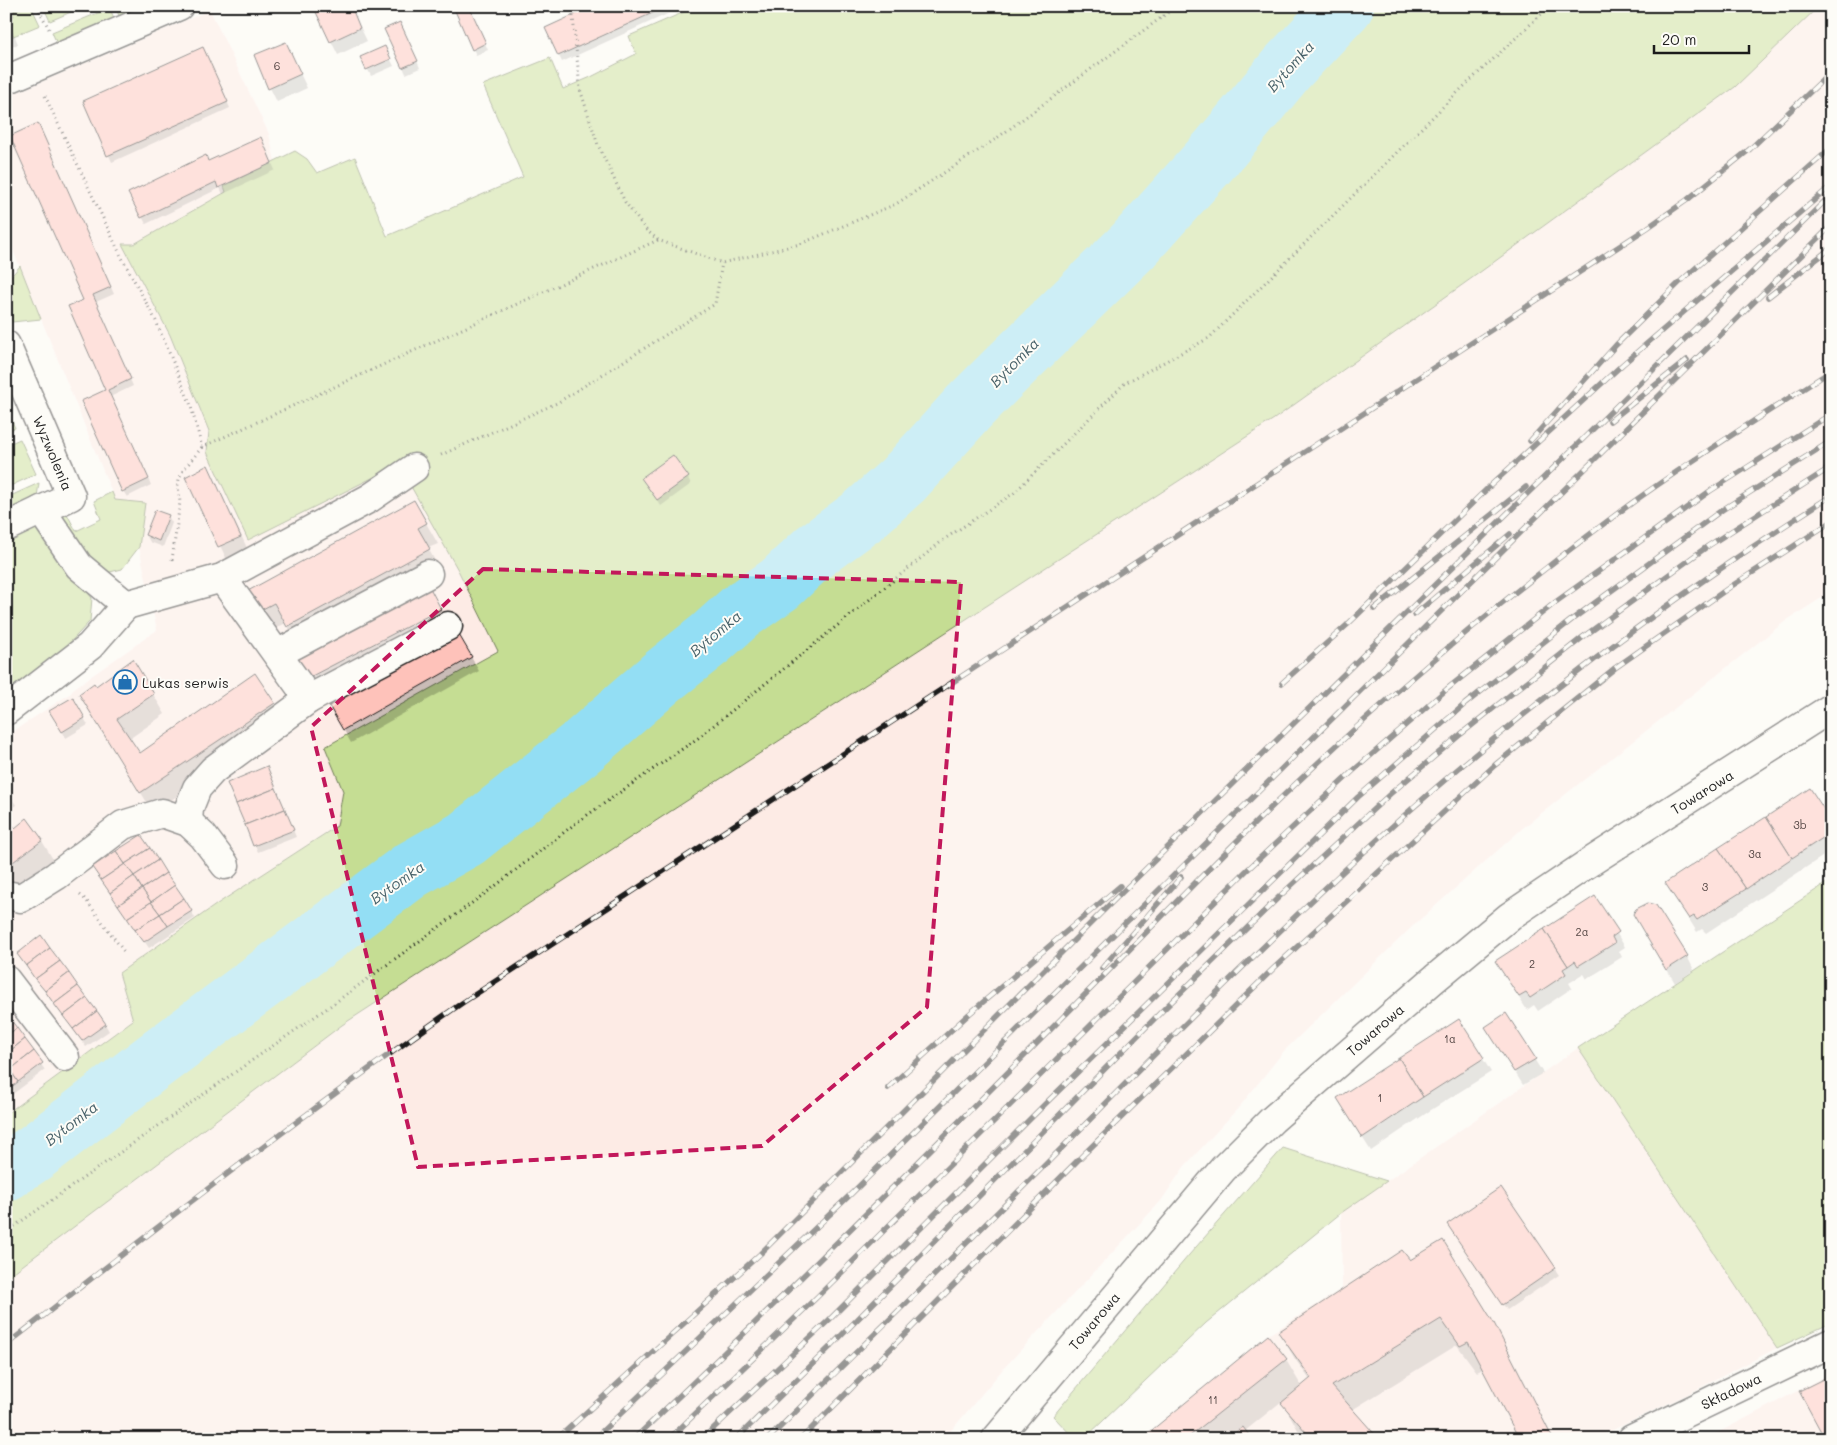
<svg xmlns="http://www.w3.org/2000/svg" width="1837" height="1445" viewBox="0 0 1837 1445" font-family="Mali,sans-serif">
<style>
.built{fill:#fdebe5}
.green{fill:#c5dd93;stroke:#707c58}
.shadow{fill:#0003}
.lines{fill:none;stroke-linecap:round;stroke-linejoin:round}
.river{stroke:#93def4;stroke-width:58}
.building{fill:#fec2ba;stroke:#1c1c1c}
.minor-casing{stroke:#1c1c1c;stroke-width:31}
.path{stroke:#1c1c1c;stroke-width:3;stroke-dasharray:1 4;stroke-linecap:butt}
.minor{stroke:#fdfcf7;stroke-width:28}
.rail-casing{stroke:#1c1c1c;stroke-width:5.5}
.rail{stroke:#fdfcf7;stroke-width:4;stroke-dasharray:11;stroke-linecap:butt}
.marked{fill:none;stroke:#c2185b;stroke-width:4;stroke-dasharray:10 6;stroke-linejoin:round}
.labels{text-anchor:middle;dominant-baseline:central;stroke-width:4;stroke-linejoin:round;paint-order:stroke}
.number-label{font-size:11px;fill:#544644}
.street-label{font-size:14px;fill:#1c1c1c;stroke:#fdfcf7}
.poi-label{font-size:14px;fill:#1c1c1c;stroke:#fdfcf7;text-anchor:start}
.water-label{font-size:15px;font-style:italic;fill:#466068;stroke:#fdfcf7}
</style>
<rect width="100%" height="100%" fill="#fdfcf7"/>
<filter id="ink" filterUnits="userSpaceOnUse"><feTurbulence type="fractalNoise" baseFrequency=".02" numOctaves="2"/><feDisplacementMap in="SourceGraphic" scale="10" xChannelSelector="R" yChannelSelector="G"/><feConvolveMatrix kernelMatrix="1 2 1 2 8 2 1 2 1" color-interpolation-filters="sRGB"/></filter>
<g filter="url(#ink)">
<g class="built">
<polygon points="1819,6 1831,6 1831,592 1787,620 1524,827 1414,925 1284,1051 1241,1105 1184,1167 1161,1201 1003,1369 944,1439 6,1439 6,1278 342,1025 1274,419 1472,278 1735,87"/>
<polygon points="210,10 269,134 275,161 224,186 226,192 134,244 122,244 170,335 209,431 207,452 396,466 409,483 458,570 498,651 325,747 343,791 337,826 220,902 133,1020 6,1114 6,736 71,693 73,689 157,630 139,547 145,503 115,500 6,233 6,97"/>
<polygon points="1578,1048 1777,1348 1688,1394 1594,1439 1141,1439 1268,1335 1342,1289 1341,1213"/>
<polygon points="1831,1374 1831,1439 1706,1439 1824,1377"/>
</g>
<g class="green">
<polygon points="6,6 31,6 40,25 11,37 6,27"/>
<polygon points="43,6 85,6 50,21"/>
<polygon points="114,6 144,6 120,17"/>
<polygon points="698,6 1819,6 1735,87 1472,278 1274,419 342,1025 6,1278 6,1114 133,1020 119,973 220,902 337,826 343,791 325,747 498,651 458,570 409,483 396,466 248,540 207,452 209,431 170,335 122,244 134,244 226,192 224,186 295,151 307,159 317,173 355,157 387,236 523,177 483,85 550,58 563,89 591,77 636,54 629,36"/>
<polygon points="110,8 114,19 57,44 52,32"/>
<polygon points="20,266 41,319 12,322 6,308 6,282"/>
<polygon points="6,407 15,428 6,431"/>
<polygon points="20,439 36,474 6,488 6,445"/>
<polygon points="39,483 37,497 6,516 6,498"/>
<polygon points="112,492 115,500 145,503 139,547 122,569 106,573 90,567 56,519 67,514 76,531 101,519 94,501"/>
<polygon points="38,527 92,598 90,621 53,661 6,696 6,542"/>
<polygon points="1831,880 1831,1323 1777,1348 1578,1048"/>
<polygon points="1283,1148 1387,1181 1341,1213 1206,1323 1084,1439 1075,1439 1053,1416 1189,1255"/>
</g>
<g class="shadow">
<polygon points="6,6 28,6 13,13 15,16 8,19 18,44 6,50"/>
<polygon points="350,6 367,41 338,55 331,41"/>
<polygon points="396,6 415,6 400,13"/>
<polygon points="469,6 488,50 476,55 473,49"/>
<polygon points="596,6 685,6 562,62 559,56"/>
<polygon points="404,30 420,68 406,74 403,67"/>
<polygon points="286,44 307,88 277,102 270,88"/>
<polygon points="388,54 394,66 371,76 362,58"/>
<polygon points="206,55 230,108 112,162 84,102"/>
<polygon points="41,131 114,294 96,302 133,386 110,397 151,485 127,497 123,491 107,390"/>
<polygon points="264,145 275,170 223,194 220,188 146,224 130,193 209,163"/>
<polygon points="208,466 248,550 227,560 187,477"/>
<polygon points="6,472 12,485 6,487"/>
<polygon points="688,478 691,484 661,506 646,485"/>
<polygon points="414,502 438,544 428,548 440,570 300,647 286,623 270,631 258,611"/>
<polygon points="168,516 172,523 163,547 150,542 146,535"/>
<polygon points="437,603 448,623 315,692 307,678"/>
<polygon points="458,634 479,671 351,743 331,707"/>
<polygon points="96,688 153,694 165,714 129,739 140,755 274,703 286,724 153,812 92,714"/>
<polygon points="73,699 88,725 66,738 51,711"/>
<polygon points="270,774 296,837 258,852 229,784"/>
<polygon points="6,789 16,805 6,812"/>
<polygon points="6,818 15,830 42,841 54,861 6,896"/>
<polygon points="1831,822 1831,851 1706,933 1702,929 1697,932 1675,897"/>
<polygon points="98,874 191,911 195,918 149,948"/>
<polygon points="1595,898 1625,947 1619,951 1622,957 1587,979 1584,974 1569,983 1572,988 1538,1011 1534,1005 1527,1010 1504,975"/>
<polygon points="1634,914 1687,956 1694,970 1675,983"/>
<polygon points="23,961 105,1024 109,1031 86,1047"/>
<polygon points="1506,1015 1543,1073 1523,1085 1495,1041"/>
<polygon points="6,1016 45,1070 6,1099"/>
<polygon points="1459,1020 1491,1072 1431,1110 1371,1151 1346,1112"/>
<polygon points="1500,1189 1559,1275 1507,1310 1452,1231"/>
<polygon points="1410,1261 1493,1324 1553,1439 1514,1439 1518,1433 1483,1369 1477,1372 1457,1345 1352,1410 1377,1439 1306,1439 1298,1430 1282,1401 1245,1431 1251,1439 1143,1439 1286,1360 1302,1387 1310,1380 1295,1359 1279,1332"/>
</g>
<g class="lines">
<polyline class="river" points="6,1172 36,1152 153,1062 411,870 466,839 583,746 662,677 710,639 740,612 780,584 815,551 863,516 903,480 969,407 1006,370 1133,246 1219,150 1287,68 1345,6"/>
</g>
<g class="building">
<polygon points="324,6 351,6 360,28 330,42 315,10"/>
<polygon points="453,6 469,6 486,43 472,50"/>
<polygon points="593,6 668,6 558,56 545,28"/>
<polygon points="400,22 418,61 402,68 384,29"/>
<polygon points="286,42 301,74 268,89 254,55"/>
<polygon points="385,46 391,59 366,70 360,57"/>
<polygon points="203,47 228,102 107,156 83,101"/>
<polygon points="38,123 111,287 93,295 131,379 108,390 149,479 122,492 81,401 105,390 68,306 83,300 10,136"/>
<polygon points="261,137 272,163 218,188 216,182 141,218 128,193 206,155 208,161"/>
<polygon points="673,455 689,477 657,500 641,478"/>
<polygon points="208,465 241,537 218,547 185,477"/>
<polygon points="414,500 427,523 418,528 430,549 287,627 274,603 257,612 246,592"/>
<polygon points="155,510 169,515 159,541 145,535"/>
<polygon points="430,588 441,609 306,679 295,657"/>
<polygon points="458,633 472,657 343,730 329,706"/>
<polygon points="133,659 154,694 117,719 140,753 255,673 275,703 140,793 79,694 94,683 96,686"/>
<polygon points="73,697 85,718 62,732 49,711"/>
<polygon points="267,766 276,788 236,804 227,783"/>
<polygon points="276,788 285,809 245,825 236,804"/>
<polygon points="1810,788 1831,820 1831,828 1827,830 1829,834 1792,858 1766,817"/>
<polygon points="285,809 294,830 253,846 245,825"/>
<polygon points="6,816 15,828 27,818 43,840 6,867"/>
<polygon points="1766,817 1792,858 1746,889 1718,848"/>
<polygon points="141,835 150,848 125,864 116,851"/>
<polygon points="150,848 158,860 134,876 125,864"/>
<polygon points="1718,848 1746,889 1697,920 1694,916 1689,919 1665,883"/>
<polygon points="116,851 125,864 101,880 92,867"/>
<polygon points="158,860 166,873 142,889 134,876"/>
<polygon points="125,864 134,876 110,893 101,880"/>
<polygon points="166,873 175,885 151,902 142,889"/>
<polygon points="134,876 142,889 118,905 110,893"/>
<polygon points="175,885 184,898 160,914 151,902"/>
<polygon points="142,889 151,902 127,918 118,905"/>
<polygon points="1595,896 1619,932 1612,937 1615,943 1578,966 1575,961 1568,966 1544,929"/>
<polygon points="184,898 192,911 168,926 160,914"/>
<polygon points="151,902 160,914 135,930 127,918"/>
<polygon points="1648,903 1656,905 1688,956 1666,970 1633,914 1636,909"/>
<polygon points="160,914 168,926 144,942 135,930"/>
<polygon points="1544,929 1568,966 1563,969 1566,974 1530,998 1526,993 1519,997 1495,961"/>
<polygon points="41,935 50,948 26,966 17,954"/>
<polygon points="50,948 60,961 35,979 26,966"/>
<polygon points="60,961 69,973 45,991 35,979"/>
<polygon points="69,973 78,986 54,1004 45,991"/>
<polygon points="78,986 87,998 63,1016 54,1004"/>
<polygon points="87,998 97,1011 73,1029 63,1016"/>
<polygon points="97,1011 106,1024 82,1041 73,1029"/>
<polygon points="1506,1013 1536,1059 1514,1072 1485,1027"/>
<polygon points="8,1016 17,1028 6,1036 6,1018"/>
<polygon points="1459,1019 1484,1058 1423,1097 1399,1058"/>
<polygon points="17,1028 25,1039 6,1054 6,1036"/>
<polygon points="25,1039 34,1051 10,1070 6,1066 6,1054"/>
<polygon points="34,1051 43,1063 18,1082 10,1070"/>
<polygon points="1399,1058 1423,1097 1362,1138 1337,1098"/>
<polygon points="10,1070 18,1082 6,1091 6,1073"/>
<polygon points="1501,1187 1556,1268 1502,1305 1447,1224"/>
<polygon points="1443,1240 1494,1323 1553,1439 1513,1439 1516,1433 1468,1342 1460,1346 1441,1319 1332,1386 1379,1439 1312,1439 1281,1403 1311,1378 1278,1332 1402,1250 1410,1260"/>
<polygon points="1268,1335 1287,1359 1186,1439 1141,1439"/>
<polygon points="1829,1376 1831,1379 1831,1439 1825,1439 1799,1391"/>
<polygon points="1243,1427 1252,1439 1226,1439"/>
</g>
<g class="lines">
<g class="minor-casing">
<g id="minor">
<polyline points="6,80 179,6"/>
<polyline points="6,345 71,496 6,527"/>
<polyline points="41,510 79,566 126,605 222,578 370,498 414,468"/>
<polyline points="222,578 309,699 448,626"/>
<polyline points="277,654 428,574"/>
<polyline points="6,711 90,646 126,605"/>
<polyline points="188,822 189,808 197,788 213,770 309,699"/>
<polyline points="6,895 21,898 56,876 123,825 162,813 188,822 203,836 225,865"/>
<polyline points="6,980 65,1057"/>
<polyline points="996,1439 1223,1169 1272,1120 1433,980 1510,916 1584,866 1831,708"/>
<polyline points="1632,1439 1831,1343"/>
</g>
</g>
<g class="path">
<polyline points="37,6 49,29"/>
<polyline points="572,6 580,89 598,145 625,202 645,229 658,240 722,263 800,244 896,204 993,141 1177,6"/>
<polyline points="45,96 121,256 156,321 190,403 202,447 658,240"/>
<polyline points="441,455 557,403 715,304 722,263"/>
<polyline points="172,560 180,502 178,485 179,479 182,472 202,447"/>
<polyline points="80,895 86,900 125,953"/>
<polyline points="6,1232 333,1004 494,887 576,823 698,738 946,538 1014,493 1125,383 1209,338 1458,92 1550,6"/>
</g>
<use href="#minor" class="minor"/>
<g class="rail-casing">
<g id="rail">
<polyline points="1768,297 1831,248"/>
<polyline points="1610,421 1687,360"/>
<polyline points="1530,441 1616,345 1681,281 1831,148"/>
<polyline points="1374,609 1526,487"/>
<polyline points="1414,615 1510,534"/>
<polyline points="1282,683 1347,625 1490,486 1623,364 1831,186"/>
<polyline points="1102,968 1181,877"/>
<polyline points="888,1088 969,1014 1120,886"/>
<path d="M6,1345C156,1228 306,1111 462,1003L1647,228L1687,200L1750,149L1831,72"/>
<polyline points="557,1439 760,1254 1101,913 1831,195"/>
<polyline points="594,1439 849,1196 1831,226"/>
<path d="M634,1439C779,1302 920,1161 1060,1020C1174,905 1285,787 1408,682C1479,620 1553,561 1629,505C1694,458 1763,415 1831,371"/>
<polyline points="669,1439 817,1297 1246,871 1353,771 1447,689 1557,601 1710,491 1831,414"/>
<polyline points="702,1439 829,1320 1045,1104 1358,797 1465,704 1574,618 1722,510 1831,441"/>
<polyline points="736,1439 831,1346 1165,1008 1281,895 1390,794 1461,734 1583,637 1708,546 1831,467"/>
<path d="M768,1439C862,1347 955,1255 1048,1162C1165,1043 1283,924 1407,813C1539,696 1682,590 1831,496"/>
<polyline points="801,1439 1083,1155 1274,968 1495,765 1615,668 1730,587 1831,522"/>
</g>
</g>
<use href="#rail" class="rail"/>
</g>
</g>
<path d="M0 0H1837V1445H0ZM483,569L961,582L927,1007L762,1146L418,1167L311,727Z" fill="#fdfcf7" fill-opacity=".55" fill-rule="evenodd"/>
<path class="marked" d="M483,569L961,582L927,1007L762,1146L418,1167L311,727Z"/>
<defs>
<g id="shop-ring" transform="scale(1.25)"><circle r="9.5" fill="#fdfcf7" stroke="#1f6fb2" stroke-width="1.5"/><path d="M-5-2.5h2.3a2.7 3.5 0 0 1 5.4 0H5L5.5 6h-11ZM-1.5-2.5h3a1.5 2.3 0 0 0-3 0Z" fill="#1f6fb2"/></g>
</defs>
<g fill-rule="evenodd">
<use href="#shop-ring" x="125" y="682"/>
</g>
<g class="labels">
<g class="number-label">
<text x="277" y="65">6</text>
<text x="1800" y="824">3b</text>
<text x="1755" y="853">3a</text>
<text x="1705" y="886">3</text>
<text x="1582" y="931">2a</text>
<text x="1532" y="963">2</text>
<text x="1450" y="1038">1a</text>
<text x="1380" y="1097">1</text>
<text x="1213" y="1399">11</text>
</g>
<g class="street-label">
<text transform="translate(53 453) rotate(67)">Wyzwolenia</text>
<text transform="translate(1702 792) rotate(-32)">Towarowa</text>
<text transform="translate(1375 1030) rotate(-41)">Towarowa</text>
<text transform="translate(1094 1321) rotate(-50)">Towarowa</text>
<text transform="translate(1731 1391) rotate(-26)">Składowa</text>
</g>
<g class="poi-label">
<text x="142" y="682">Lukas serwis</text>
</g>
<g class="water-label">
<text transform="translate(1290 66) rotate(-48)">Bytomka</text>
<text transform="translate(1014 362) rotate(-45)">Bytomka</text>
<text transform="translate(715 633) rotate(-40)">Bytomka</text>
<text transform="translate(397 882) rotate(-35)">Bytomka</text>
<text transform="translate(71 1123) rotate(-37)">Bytomka</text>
</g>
</g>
<rect width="1837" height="1445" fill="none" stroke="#fdfcf7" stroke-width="25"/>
<rect x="12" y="12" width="1812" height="1420" fill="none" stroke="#1c1c1c" stroke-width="2" filter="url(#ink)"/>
<path d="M1654 45v8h95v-8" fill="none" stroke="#1c1c1c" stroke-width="2.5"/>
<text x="1662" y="45" font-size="15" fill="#1c1c1c" stroke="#fdfcf7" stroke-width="4" paint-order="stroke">20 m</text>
</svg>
